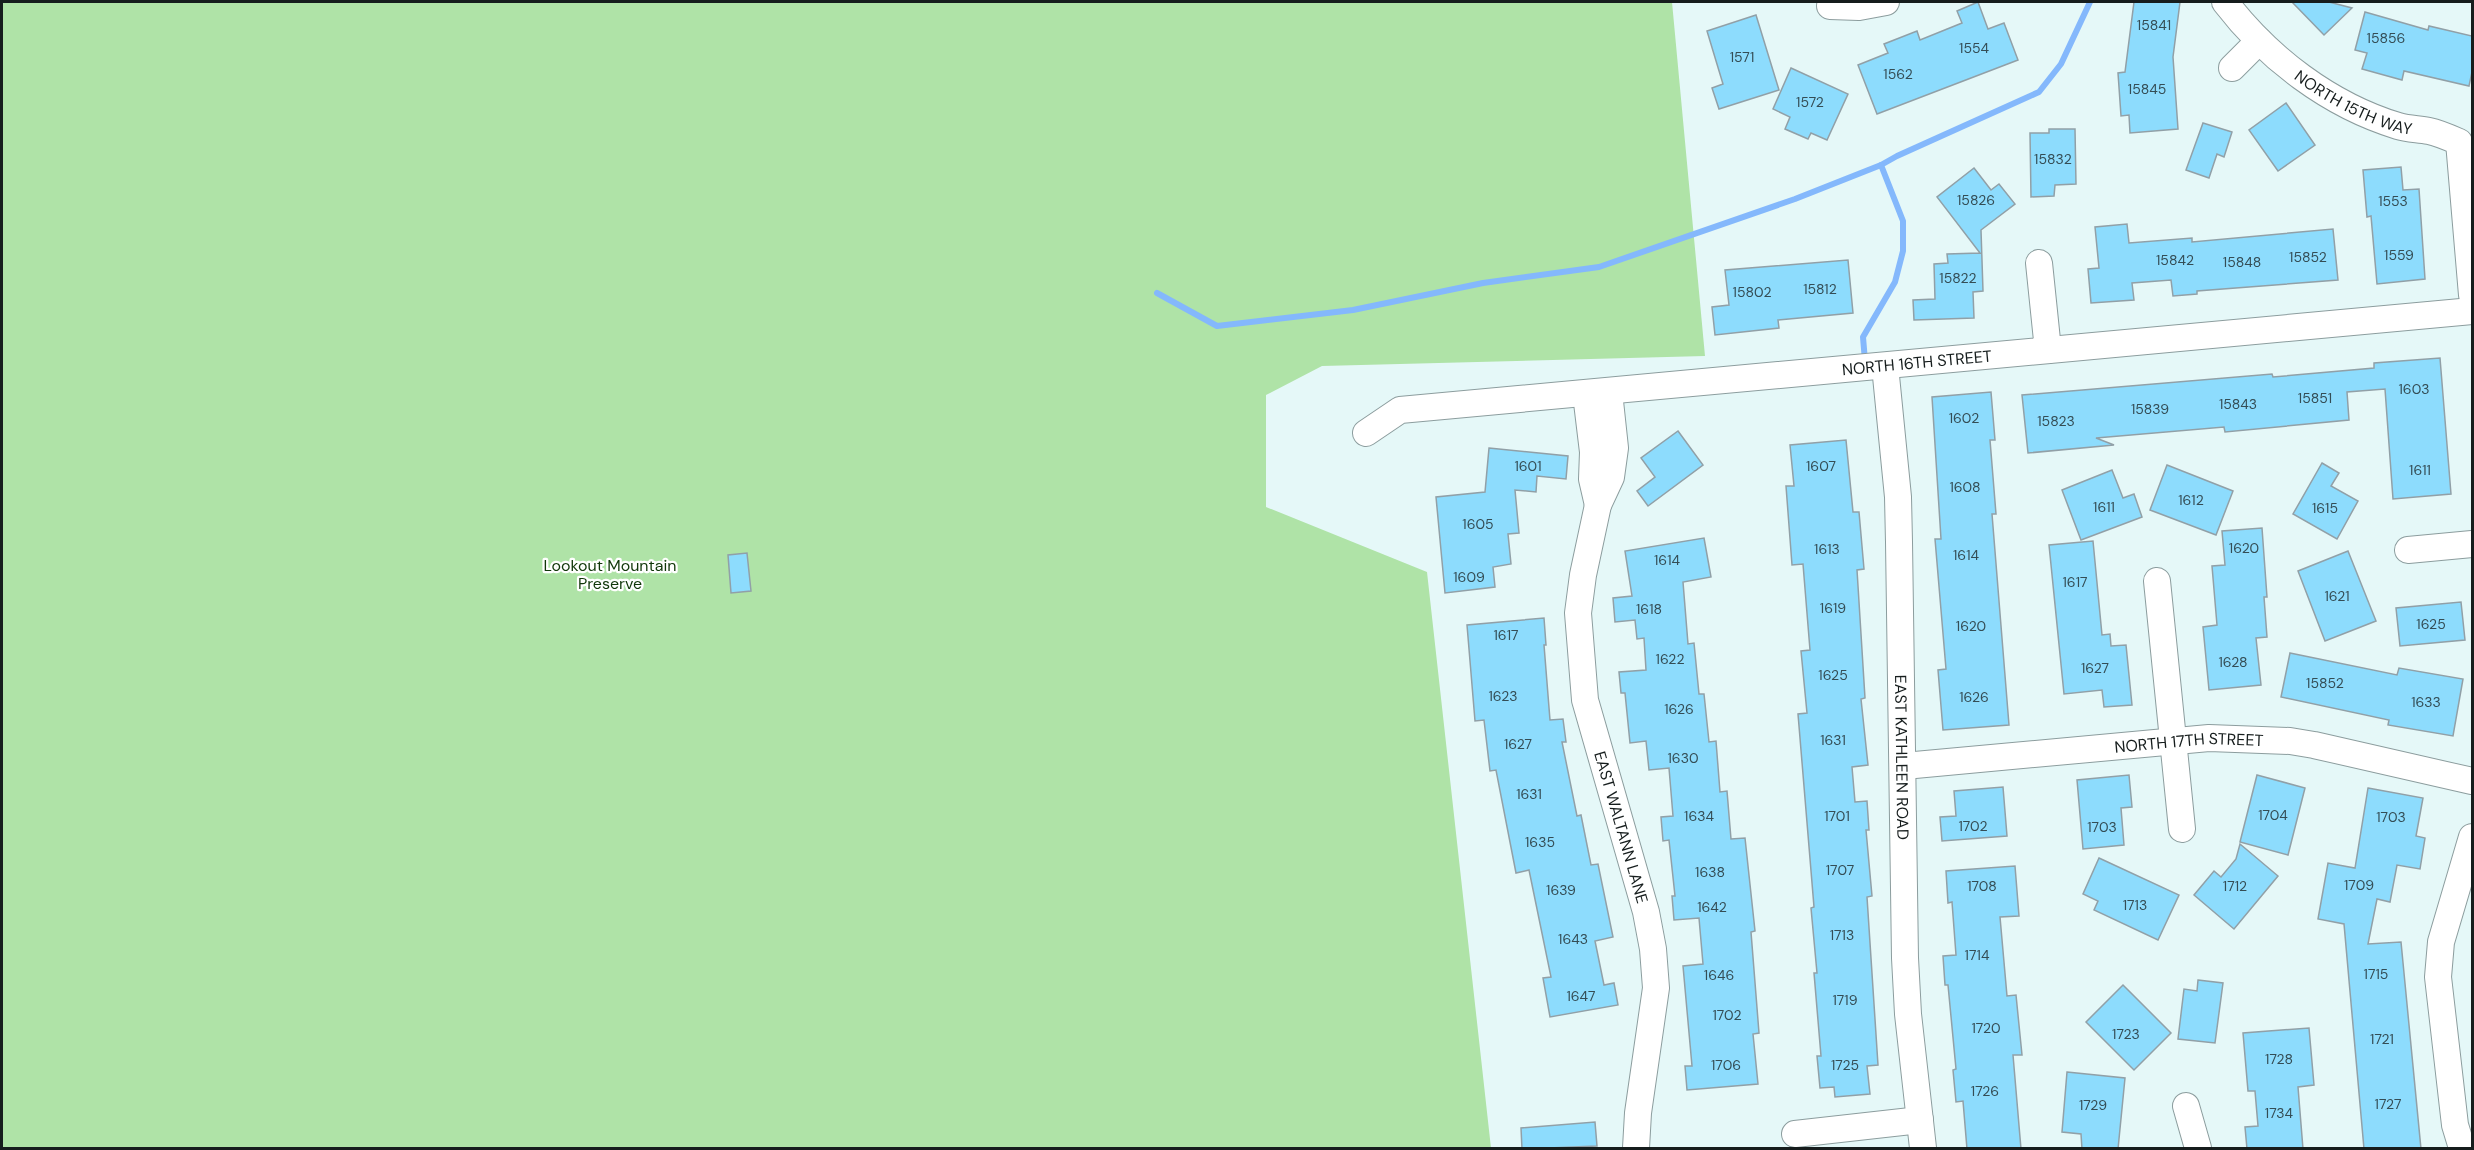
<svg xmlns="http://www.w3.org/2000/svg" width="2474" height="1150" viewBox="0 0 2474 1150" font-family="'DM Sans',sans-serif">
<style>
.green{fill:#afe3a7}
.lines{fill:none;stroke-linecap:round;stroke-linejoin:round}
.stream{stroke:#84b8fc;stroke-width:6}
.building{fill:#8ddcfd;stroke:#91a0a7;stroke-width:1.5}
.minor-casing{stroke:#8c9d9e;stroke-width:28}
.minor{stroke:#fff;stroke-width:26}
.labels{text-anchor:middle;dominant-baseline:central;stroke-width:4.5;stroke-linejoin:round;paint-order:stroke}
.number-label{font-size:14px;fill:#344d55}
.street-label{font-size:16px;fill:#161d1d;stroke:#fff}
.park-label{font-size:16px;fill:#103709;stroke:#fff}
</style>
<rect width="100%" height="100%" fill="#e5f8f8"/>
<polygon class="green" points="2,2 1672,2 1705,356 1322,366 1266,395 1266,507 1427,572 1491,1148 2,1148"/>
<g class="lines">
<g class="stream">
<polyline points="1157,293 1217,326 1353,310 1483,283 1599,267 1795,199 1881,165 1897,156 2039,92 2061,64 2090,2"/>
<polyline points="1865,361 1863,337 1895,282 1903,251 1903,221 1881,165"/>
</g>
</g>
<g class="building">
<polygon points="1978,2 1988,29 2004,23 2018,60 1877,114 1858,65 1888,53 1884,44 1917,31 1920,40 1962,23 1957,11"/>
<polygon points="2134,2 2180,2 2173,57 2178,129 2130,133 2129,115 2121,116 2118,73 2125,72"/>
<polygon points="2292,2 2329,2 2352,8 2324,35"/>
<polygon points="2365,12 2428,30 2429,26 2472,36 2472,72 2469,86 2404,71 2402,80 2362,69 2367,53 2355,50"/>
<polygon points="1756,15 1779,90 1719,109 1712,88 1723,84 1707,31"/>
<polygon points="1791,68 1848,94 1827,140 1811,133 1808,139 1785,129 1790,117 1773,109"/>
<polygon points="2286,103 2315,145 2278,171 2249,130"/>
<polygon points="2203,123 2232,132 2224,157 2217,154 2209,178 2186,170"/>
<polygon points="2049,129 2075,129 2076,184 2055,185 2054,196 2031,197 2030,133 2049,133"/>
<polygon points="2401,167 2403,190 2419,189 2425,279 2377,284 2371,216 2367,217 2363,170"/>
<polygon points="1974,168 1991,190 1999,184 2015,204 1981,230 1983,291 1973,292 1974,318 1914,320 1913,300 1935,299 1934,264 1948,263 1947,254 1980,253 1937,197"/>
<polygon points="2127,224 2129,243 2192,238 2192,242 2333,229 2338,280 2197,291 2197,294 2173,296 2171,280 2132,283 2134,300 2091,303 2088,269 2099,268 2095,227"/>
<polygon points="1848,260 1853,313 1778,320 1779,328 1715,335 1712,307 1729,305 1725,270"/>
<polygon points="2440,358 2451,494 2393,499 2385,389 2347,392 2349,420 2225,432 2224,427 2096,438 2114,445 2028,453 2022,395 2272,374 2273,377 2374,368 2374,363"/>
<polygon points="1991,392 1995,440 1990,440 1996,514 1992,514 2009,725 1943,730 1938,670 1946,669 1935,539 1941,539 1932,397"/>
<polygon points="1678,431 1703,465 1648,506 1637,491 1655,477 1641,458"/>
<polygon points="1846,440 1853,512 1859,512 1864,569 1857,570 1865,698 1861,699 1868,765 1852,767 1855,802 1867,801 1869,830 1866,830 1872,896 1867,897 1878,1065 1867,1066 1870,1094 1835,1097 1834,1087 1820,1088 1817,1056 1821,1056 1814,973 1817,973 1811,908 1814,907 1798,714 1807,713 1801,651 1810,650 1803,564 1792,565 1786,486 1794,486 1790,445"/>
<polygon points="1489,448 1568,456 1566,479 1537,476 1536,492 1515,490 1519,533 1508,534 1511,564 1493,567 1495,587 1445,593 1436,497 1485,492"/>
<polygon points="2322,463 2339,473 2331,486 2358,501 2337,539 2293,514"/>
<polygon points="2167,465 2233,491 2216,535 2150,510"/>
<polygon points="2112,470 2123,498 2134,494 2142,517 2081,540 2062,490"/>
<polygon points="2262,528 2267,597 2264,597 2267,637 2256,638 2261,685 2209,690 2203,627 2217,625 2212,566 2225,565 2222,531"/>
<polygon points="1704,538 1711,577 1683,582 1688,644 1694,643 1699,694 1704,694 1709,742 1716,741 1720,792 1727,791 1731,839 1745,838 1755,931 1751,932 1759,1033 1753,1034 1758,1084 1687,1090 1685,1066 1692,1066 1683,966 1703,964 1699,918 1674,920 1672,896 1675,896 1669,840 1663,841 1661,817 1673,816 1669,768 1649,770 1646,741 1630,743 1625,693 1621,693 1619,672 1646,670 1644,638 1637,639 1635,620 1615,622 1613,598 1632,596 1625,551"/>
<polygon points="2093,541 2102,635 2110,634 2111,646 2126,645 2132,705 2104,707 2102,690 2064,694 2049,545"/>
<polygon points="2348,551 2376,621 2325,641 2298,571"/>
<polygon points="747,553 751,591 731,593 728,555"/>
<polygon points="2461,602 2465,640 2400,646 2396,608"/>
<polygon points="1544,618 1546,645 1544,645 1550,720 1563,719 1566,742 1562,742 1577,816 1581,815 1591,865 1598,864 1613,937 1595,941 1604,985 1614,983 1618,1005 1550,1017 1543,978 1551,977 1529,870 1516,873 1496,770 1490,771 1484,720 1475,721 1467,625"/>
<polygon points="2290,653 2397,675 2399,668 2463,679 2453,736 2388,725 2389,720 2281,697"/>
<polygon points="2129,775 2132,807 2121,808 2124,845 2083,849 2077,780"/>
<polygon points="2257,775 2305,788 2288,855 2240,842"/>
<polygon points="2003,787 2007,836 1942,841 1940,817 1956,816 1954,791"/>
<polygon points="2368,788 2423,798 2416,836 2425,838 2420,869 2397,865 2390,902 2377,899 2368,944 2401,942 2421,1149 2364,1149 2344,924 2318,919 2328,863 2355,868"/>
<polygon points="2240,844 2278,876 2234,929 2194,895 2214,871 2221,877 2236,859"/>
<polygon points="2099,858 2179,895 2158,940 2094,910 2098,901 2083,894"/>
<polygon points="2015,866 2019,916 2000,917 2007,996 2016,995 2022,1055 2013,1055 2021,1149 1967,1149 1963,1101 1956,1102 1953,1070 1956,1069 1948,985 1945,985 1943,956 1956,955 1952,902 1948,903 1946,871"/>
<polygon points="2198,980 2223,983 2215,1043 2178,1039 2184,989 2197,991"/>
<polygon points="2123,985 2171,1033 2134,1070 2086,1022"/>
<polygon points="2309,1028 2314,1085 2298,1087 2303,1149 2247,1149 2245,1127 2258,1126 2255,1091 2248,1091 2243,1033"/>
<polygon points="2067,1072 2125,1078 2118,1149 2082,1149 2081,1134 2062,1132"/>
<polygon points="1595,1122 1597,1146 1522,1149 1521,1128"/>
</g>
<g class="lines">
<g class="minor-casing">
<g id="minor">
<path id="s1" d="M2225,2C2268,58 2329,105 2398,126C2408,129 2419,129 2429,131C2439,133 2450,138 2459,142L2472,295"/>
<polyline points="1830,6 1859,7 1886,2"/>
<polyline points="2232,68 2259,41"/>
<polyline points="2039,263 2048,350"/>
<path id="s2" d="M1885,366L1898,497L1899,542L1905,958L1908,1014L1923,1148"/>
<path id="s3" d="M1609,392L1615,448L1611,477L1598,505L1583,575L1578,613L1585,700L1646,912L1653,949L1656,988L1638,1113L1636,1148"/>
<polyline points="1586,394 1593,452 1592,479 1598,505"/>
<path id="s4" d="M1366,433L1400,410L2472,311"/>
<polyline points="2408,550 2472,544"/>
<polyline points="2157,581 2182,829"/>
<path id="s5" d="M1904,766L2209,738L2290,741L2314,745L2472,781"/>
<polyline points="2186,1106 2198,1148"/>
<polyline points="1795,1134 1920,1120"/>
<polyline points="2462,1148 2455,1125 2438,977 2441,942 2472,837"/>
</g>
</g>
<use href="#minor" class="minor"/>
</g>
<g class="labels">
<g class="number-label">
<text x="2154" y="25">15841</text>
<text x="2386" y="38">15856</text>
<text x="1974" y="48">1554</text>
<text x="1742" y="57">1571</text>
<text x="1898" y="74">1562</text>
<text x="2147" y="89">15845</text>
<text x="1810" y="102">1572</text>
<text x="2053" y="159">15832</text>
<text x="1976" y="200">15826</text>
<text x="2393" y="201">1553</text>
<text x="2399" y="255">1559</text>
<text x="2308" y="257">15852</text>
<text x="2175" y="260">15842</text>
<text x="2242" y="262">15848</text>
<text x="1958" y="278">15822</text>
<text x="1820" y="289">15812</text>
<text x="1752" y="292">15802</text>
<text x="2414" y="389">1603</text>
<text x="2315" y="398">15851</text>
<text x="2238" y="404">15843</text>
<text x="2150" y="409">15839</text>
<text x="1964" y="418">1602</text>
<text x="2056" y="421">15823</text>
<text x="1528" y="466">1601</text>
<text x="1821" y="466">1607</text>
<text x="2420" y="470">1611</text>
<text x="1965" y="487">1608</text>
<text x="2191" y="500">1612</text>
<text x="2104" y="507">1611</text>
<text x="2325" y="508">1615</text>
<text x="1478" y="524">1605</text>
<text x="2244" y="548">1620</text>
<text x="1827" y="549">1613</text>
<text x="1966" y="555">1614</text>
<text x="1667" y="560">1614</text>
<text x="1469" y="577">1609</text>
<text x="2075" y="582">1617</text>
<text x="2337" y="596">1621</text>
<text x="1833" y="608">1619</text>
<text x="1649" y="609">1618</text>
<text x="2431" y="624">1625</text>
<text x="1971" y="626">1620</text>
<text x="1506" y="635">1617</text>
<text x="1670" y="659">1622</text>
<text x="2233" y="662">1628</text>
<text x="2095" y="668">1627</text>
<text x="1833" y="675">1625</text>
<text x="2325" y="683">15852</text>
<text x="1503" y="696">1623</text>
<text x="1974" y="697">1626</text>
<text x="2426" y="702">1633</text>
<text x="1679" y="709">1626</text>
<text x="1833" y="740">1631</text>
<text x="1518" y="744">1627</text>
<text x="1683" y="758">1630</text>
<text x="1529" y="794">1631</text>
<text x="2273" y="815">1704</text>
<text x="1699" y="816">1634</text>
<text x="1837" y="816">1701</text>
<text x="2391" y="817">1703</text>
<text x="1973" y="826">1702</text>
<text x="2102" y="827">1703</text>
<text x="1540" y="842">1635</text>
<text x="1840" y="870">1707</text>
<text x="1710" y="872">1638</text>
<text x="2359" y="885">1709</text>
<text x="1982" y="886">1708</text>
<text x="2235" y="886">1712</text>
<text x="1561" y="890">1639</text>
<text x="2135" y="905">1713</text>
<text x="1712" y="907">1642</text>
<text x="1842" y="935">1713</text>
<text x="1573" y="939">1643</text>
<text x="1977" y="955">1714</text>
<text x="2376" y="974">1715</text>
<text x="1719" y="975">1646</text>
<text x="1581" y="996">1647</text>
<text x="1845" y="1000">1719</text>
<text x="1727" y="1015">1702</text>
<text x="1986" y="1028">1720</text>
<text x="2126" y="1034">1723</text>
<text x="2382" y="1039">1721</text>
<text x="2279" y="1059">1728</text>
<text x="1726" y="1065">1706</text>
<text x="1845" y="1065">1725</text>
<text x="1985" y="1091">1726</text>
<text x="2388" y="1104">1727</text>
<text x="2093" y="1105">1729</text>
<text x="2279" y="1113">1734</text>
</g>
<g class="street-label">
<text stroke="none"><textPath href="#s1" startOffset="166">NORTH 15TH WAY</textPath></text>
<text stroke="none"><textPath href="#s4" startOffset="560">NORTH 16TH STREET</textPath></text>
<text stroke="none"><textPath href="#s5" startOffset="286">NORTH 17TH STREET</textPath></text>
<text stroke="none"><textPath href="#s2" startOffset="392">EAST KATHLEEN ROAD</textPath></text>
<text stroke="none"><textPath href="#s3" startOffset="446">EAST WALTANN LANE</textPath></text>
</g>
<g class="park-label">
<text x="610" y="565">Lookout Mountain<tspan x="610" dy="18">Preserve</tspan></text>
</g>
</g>
<rect width="2474" height="1150" fill="none" stroke="#161d1d" stroke-width="6"/>
</svg>
